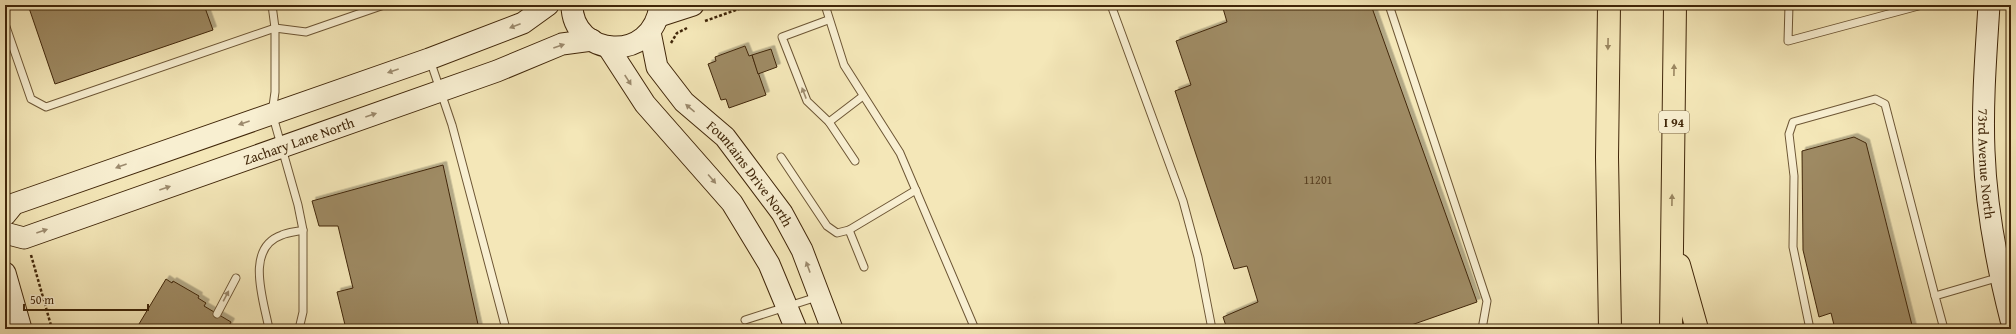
<svg xmlns="http://www.w3.org/2000/svg" width="2016" height="334" viewBox="0 0 2016 334" font-family="'Gentium Book Plus',serif">
<style>
.building{fill:#9e8a64;stroke:#402609;filter:url(#shadow)}
.lines{fill:none;stroke-linecap:round;stroke-linejoin:round}
.lane-casing{stroke:#6d5635;stroke-width:9}
.secondary-casing{stroke:#402609;stroke-width:23}
.highway-casing{stroke:#402609;stroke-width:24}
.path{stroke:#402609;stroke-width:2.5;stroke-dasharray:3 2;stroke-linecap:butt}
.lane{stroke:#f8efd1;stroke-width:7}
.secondary{stroke:#f8efd1;stroke-width:21}
.highway{stroke:#f4e7b8;stroke-width:22}
.oneway{fill:#9c8a6d}
.oneway2{fill:#9a8660}
.labels{text-anchor:middle;dominant-baseline:central;stroke-width:3.5;stroke-linejoin:round;paint-order:stroke}
.number-label{font-size:12px;fill:#583f20}
.shield{fill:#f8efd1;stroke:#776245;stroke-width:1}
.shield-label{font-size:13px;font-weight:bold;fill:#402609}
.street-label{font-size:14px;fill:#402609;stroke:#f8efd1}
</style>
<defs>
<filter id="shadow"><feDropShadow dx="3.5" dy="-3.5" stdDeviation="0" flood-color="#0004"/></filter>
</defs>
<rect width="100%" height="100%" fill="#f4e7b8"/>
<filter id="stains"><feTurbulence type="fractalNoise" baseFrequency=".005" numOctaves="4"/><feColorMatrix values="0 0 0 0 .2 0 0 0 0 .09 0 0 0 0 .02 0 0 0 .5 -.17"/></filter>
<radialGradient id="worn" r=".72"><stop offset=".6" stop-color="#630" stop-opacity="0"/><stop offset="1" stop-color="#630" stop-opacity=".3"/></radialGradient>
<g class="building">
<polygon points="28,5 204,5 213,30 55,84"/>
<polygon points="1222,5 1371,5 1477,302 1400,329 1227,329 1223,317 1258,302 1247,266 1234,269 1175,91 1191,85 1176,41 1227,22"/>
<polygon points="745,46 749,56 752,55 766,95 729,108 726,99 721,100 708,64 716,61 715,57"/>
<polygon points="771,49 777,67 758,74 752,55"/>
<polygon points="1854,137 1866,143 1913,329 1835,329 1831,313 1819,317 1803,250 1802,151"/>
<polygon points="443,165 479,329 346,329 337,292 353,288 338,226 319,226 312,201"/>
<polygon points="166,279 172,283 173,281 199,296 198,298 206,303 204,306 231,322 227,329 136,329"/>
</g>
<g class="lines">
<g class="lane-casing">
<g id="lane">
<polyline points="272,5 275,28 275,92 272,113 298,205 303,230 303,312 299,329"/>
<polyline points="825,5 844,65 900,153 975,329"/>
<polyline points="1111,5 1183,201 1198,257 1212,329"/>
<polyline points="1389,5 1487,301 1482,329"/>
<polyline points="1789,5 1788,41 1922,5"/>
<polyline points="828,20 782,37 807,101 829,122 855,161"/>
<polyline points="5,24 31,99 46,107 275,28 306,32 384,5"/>
<polyline points="430,60 452,125 506,329"/>
<polyline points="829,122 863,96"/>
<polyline points="781,157 827,226 837,233 849,230 916,190"/>
<polyline points="849,230 864,267"/>
<polyline points="217,314 236,278"/>
<polyline points="745,320 817,297"/>
<path d="M269,329C264,301 244,248 282,235C288,232 296,232 303,230"/>
<polyline points="1810,329 1793,247 1794,176 1789,134 1793,122 1875,99 1885,104 1935,296"/>
<polyline points="1944,329 1935,296 2000,277"/>
</g>
</g>
<g class="secondary-casing">
<g id="secondary">
<path d="M572,5C572,57 653,65 660,5"/>
<path id="s1" d="M1989,5C1986,54 1982,102 1984,151C1986,208 1997,265 2011,320"/>
<polyline points="659,16 693,5"/>
<path id="s2" d="M650,32L657,67L684,102L725,137L782,213L802,250L832,329"/>
<polyline points="608,47 645,104 732,203 769,264 796,329"/>
<polyline points="5,215 14,204 429,59 523,23 548,5"/>
<path id="s3" d="M5,233L24,238L497,71L562,44L592,40"/>
<polyline points="5,273 21,329"/>
</g>
</g>
<g class="highway-casing">
<g id="highway">
<polyline points="1609,5 1607,157 1610,329"/>
<polyline points="1679,265 1697,329"/>
<polyline points="1671,329 1675,5"/>
</g>
</g>
<g class="path">
<polyline points="705,21 750,5"/>
<polyline points="671,43 677,33 687,28"/>
<polyline points="2011,66 2009,120 2011,168"/>
<polyline points="5,173 9,186"/>
<polyline points="31,255 52,329"/>
</g>
<use href="#lane" class="lane"/>
<use href="#secondary" class="secondary"/>
<use href="#highway" class="highway"/>
</g>
<defs><path id="oneway-solid" d="M-6-.8H1V-3.2L6.5 0L1 3.2V.8H-6Z"/></defs>
<g class="oneway">
<use href="#oneway-solid" transform="translate(515 26) rotate(159)"/>
<use href="#oneway-solid" transform="translate(559 46) rotate(-19)"/>
<use href="#oneway-solid" transform="translate(393 71) rotate(161)"/>
<use href="#oneway-solid" transform="translate(628 80) rotate(57)"/>
<use href="#oneway-solid" transform="translate(804 93) rotate(-111)"/>
<use href="#oneway-solid" transform="translate(690 108) rotate(-140)"/>
<use href="#oneway-solid" transform="translate(371 115) rotate(-19)"/>
<use href="#oneway-solid" transform="translate(244 123) rotate(161)"/>
<use href="#oneway-solid" transform="translate(121 166) rotate(160)"/>
<use href="#oneway-solid" transform="translate(712 179) rotate(49)"/>
<use href="#oneway-solid" transform="translate(165 188) rotate(-19)"/>
<use href="#oneway-solid" transform="translate(42 231) rotate(-19)"/>
<use href="#oneway-solid" transform="translate(808 267) rotate(-110)"/>
<use href="#oneway-solid" transform="translate(226 296) rotate(-62)"/>
</g>
<g class="oneway2">
<use href="#oneway-solid" transform="translate(1608 44) rotate(91)"/>
<use href="#oneway-solid" transform="translate(1674 70) rotate(-89)"/>
<use href="#oneway-solid" transform="translate(1672 200) rotate(-89)"/>
</g>
<g class="labels">
<g class="number-label">
<text x="1318" y="179">11201</text>
</g>
<rect class="shield" x="1659" y="111" width="30" height="22" rx="3"/>
<g class="shield-label">
<text x="1674" y="122">I 94</text>
</g>
<g class="street-label">
<text stroke="none"><textPath href="#s3" startOffset="311">Zachary Lane North</textPath></text>
<text stroke="none"><textPath href="#s1" startOffset="159">73rd Avenue North</textPath></text>
<text stroke="none"><textPath href="#s2" startOffset="178">Fountains Drive North</textPath></text>
</g>
</g>
<rect width="2016" height="334" fill="none" stroke="#f4e7b8" stroke-width="20"/>
<rect x="6" y="6" width="2004" height="322" fill="none" stroke="#402609" stroke-width="2"/>
<rect x="10" y="10" width="1996" height="314" fill="none" stroke="#402609"/>
<path d="M24 304v6h124v-6" fill="none" stroke="#402609" stroke-width="2"/>
<text x="30" y="304" font-size="12" fill="#402609" stroke="#f8efd1" stroke-width="3" paint-order="stroke">50 m</text>
<rect width="100%" height="100%" filter="url(#stains)"/>
<rect width="100%" height="100%" fill="url(#worn)"/>
</svg>
